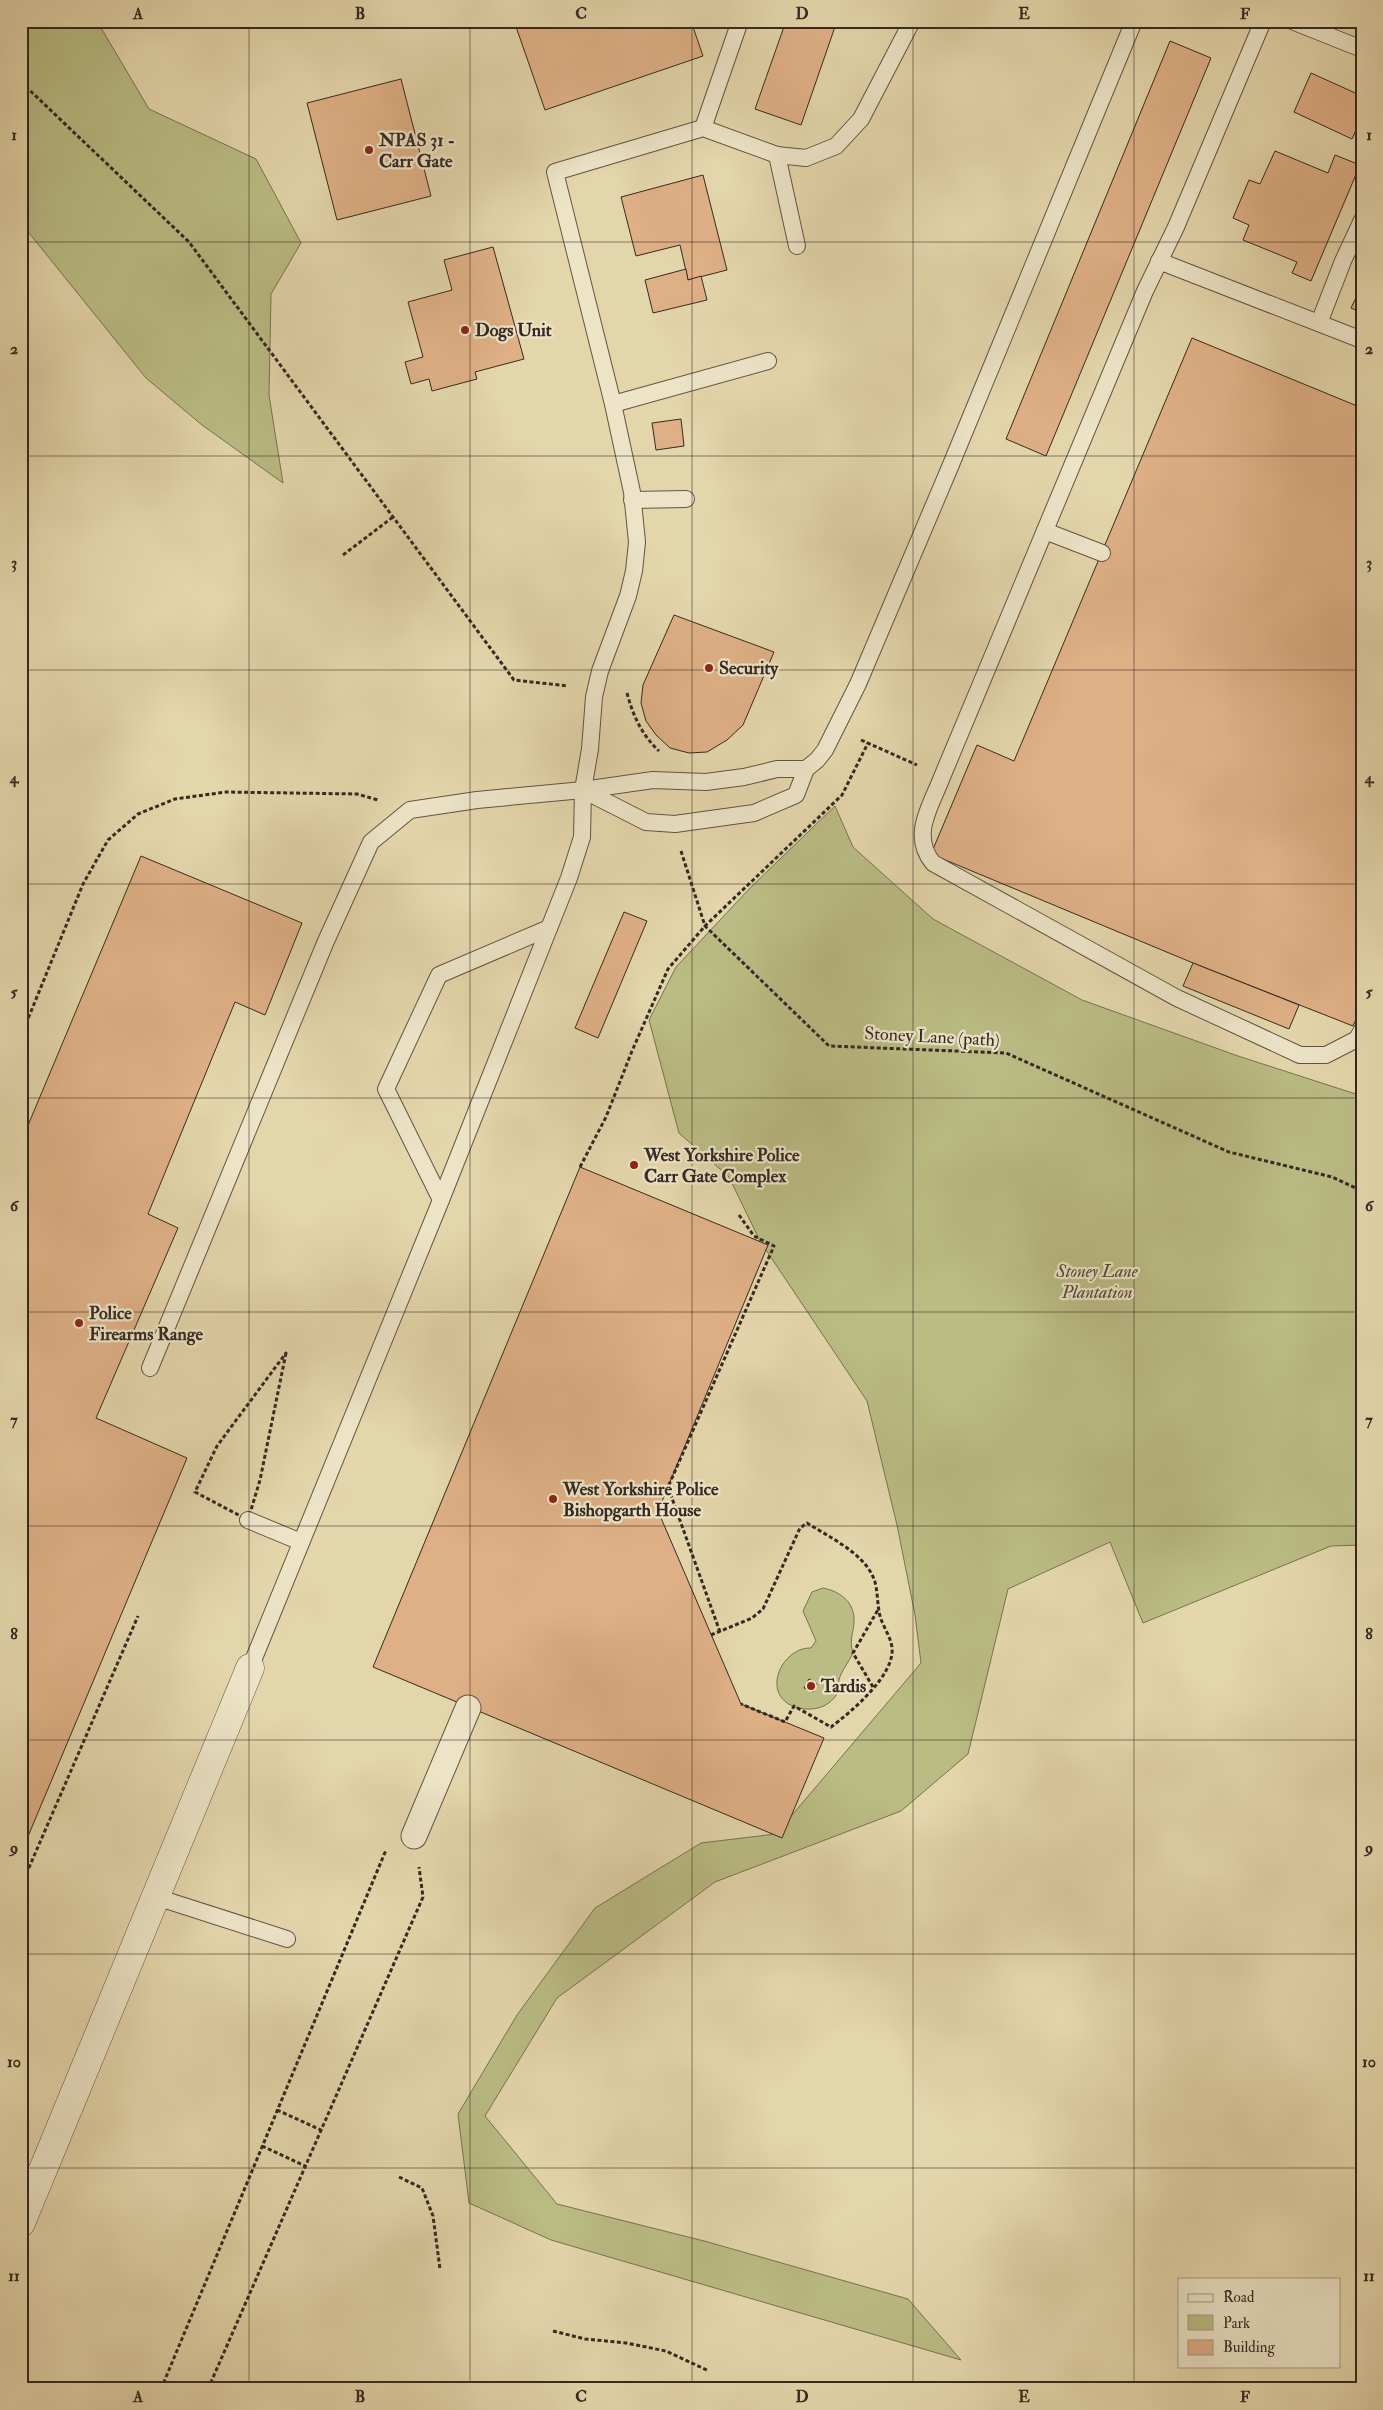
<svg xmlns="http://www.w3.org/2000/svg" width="1383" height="2410" viewBox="0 0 1383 2410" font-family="'IM FELL Double Pica',serif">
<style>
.green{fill:#babc84;stroke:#787253}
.building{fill:#dfb086;stroke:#352922}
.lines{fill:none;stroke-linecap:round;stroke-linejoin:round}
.service-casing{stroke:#615444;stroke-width:18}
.pedestrian-casing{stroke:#615444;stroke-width:27}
.minor-casing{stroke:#615444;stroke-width:29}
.path{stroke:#352922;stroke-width:3;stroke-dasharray:4 2.5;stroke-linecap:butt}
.service{stroke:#ede4c8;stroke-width:16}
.pedestrian{stroke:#ede4c8;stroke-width:25}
.minor{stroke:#ede4c8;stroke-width:28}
.grid{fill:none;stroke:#352922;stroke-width:1;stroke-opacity:0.55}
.poi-dot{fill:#8f2418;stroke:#ede4c8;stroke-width:2}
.labels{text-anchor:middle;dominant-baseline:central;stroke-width:4.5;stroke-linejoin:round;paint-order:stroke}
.poi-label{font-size:18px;font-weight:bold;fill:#352922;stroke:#ede4c8;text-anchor:start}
.street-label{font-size:18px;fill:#352922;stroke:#ede4c8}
.park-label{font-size:18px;font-style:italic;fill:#504636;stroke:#ede4c8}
.neatline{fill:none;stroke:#352922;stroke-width:2}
.grid-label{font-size:16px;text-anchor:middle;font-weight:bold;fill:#352922}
</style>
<rect width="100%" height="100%" fill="#e4d6ab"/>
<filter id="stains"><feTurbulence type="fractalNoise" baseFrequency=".004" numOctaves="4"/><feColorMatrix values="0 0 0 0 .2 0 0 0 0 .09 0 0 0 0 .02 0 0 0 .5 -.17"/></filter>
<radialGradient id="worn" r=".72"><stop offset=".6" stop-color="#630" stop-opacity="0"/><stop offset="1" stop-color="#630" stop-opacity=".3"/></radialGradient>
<g class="green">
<polygon points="21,21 97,21 149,109 256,159 301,243 271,294 269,395 283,483 202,425 146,378 21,223"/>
<polygon points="835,806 853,847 933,919 1082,1000 1238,1056 1362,1096 1362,1545 1331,1546 1143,1623 1110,1542 1008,1589 968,1754 901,1811 715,1882 557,1998 485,2116 557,2204 708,2242 908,2299 961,2360 551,2240 469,2203 458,2114 517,2015 595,1908 701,1843 776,1834 921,1663 915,1615 897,1525 867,1401 760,1241 729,1177 679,1133 649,1020 676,967 750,888"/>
<path d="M823,1588C838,1591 853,1600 854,1618C855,1632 848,1638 853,1653C849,1662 841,1671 839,1680C837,1689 839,1695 831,1701C818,1714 785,1712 778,1691C772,1671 791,1647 811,1648L816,1641L803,1611L812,1592Z"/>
</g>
<g class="building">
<polygon points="514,21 691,21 703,56 545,110"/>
<polygon points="786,21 837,21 801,125 755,109"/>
<polygon points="1170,41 1211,58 1046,456 1006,439"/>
<polygon points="1311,73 1362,96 1362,117 1352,139 1294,112"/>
<polygon points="401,79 431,196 337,220 307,103"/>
<polygon points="1275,151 1328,173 1335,155 1360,165 1311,281 1292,273 1297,262 1243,240 1249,225 1233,218 1249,180 1260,184"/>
<polygon points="703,175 727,270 688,280 680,245 636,256 621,197"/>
<polygon points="493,247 524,359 475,372 477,379 432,391 429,379 411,384 405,362 423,357 408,302 452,290 444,260"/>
<polygon points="686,269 688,280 701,276 707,300 653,313 645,280"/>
<polygon points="1362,285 1362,313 1351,308"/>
<polygon points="1192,338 1362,408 1362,1006 1353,1026 1193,963 931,854 977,745 1014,761"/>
<polygon points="681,419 684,446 656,450 652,423"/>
<polygon points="674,615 774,652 743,725 727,740 707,752 689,753 670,748 656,735 646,721 641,703 643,685"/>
<polygon points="141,856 302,923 265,1015 235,1002 148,1214 178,1228 96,1418 187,1458 21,1853 21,1142"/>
<polygon points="624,912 647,921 598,1038 575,1028"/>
<polygon points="1193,963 1299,1005 1289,1029 1183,986"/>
<polygon points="580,1167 768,1245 658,1511 741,1704 824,1738 782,1838 373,1667"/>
<polygon points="809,1679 817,1684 813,1692 804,1688"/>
</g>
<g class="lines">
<g class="service-casing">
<g id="service">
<path d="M1263,21L1176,227L1145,291L942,777C931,806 910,835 933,863L1177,998L1300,1055H1326L1357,1039L1362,1030"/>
<polyline points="1292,21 1362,49"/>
<polyline points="703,128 740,21"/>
<polyline points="777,155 797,246"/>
<polyline points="1159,261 1362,340"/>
<polyline points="1319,323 1343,261 1362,220"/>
<polyline points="613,404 768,361"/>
<polyline points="632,500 686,499"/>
<polyline points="1045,531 1102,553"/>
<polyline points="806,769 817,760 825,750 858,684 950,467 1134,21"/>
<polyline points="441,1200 386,1089 439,975 549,928"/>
<polyline points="150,1368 326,941 371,842 410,810 477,800 583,790 653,780 706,782 744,777 777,769 806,769 796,795 754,813 675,824 646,822 583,790"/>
<polyline points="248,1520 301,1542"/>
<polyline points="250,1668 441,1200 569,878 582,837 583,790 590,749 594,697 600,671 628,596 634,571 637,542 632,492 613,404 555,172 703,128 777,155 806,158 836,146 861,119 912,21"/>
<polyline points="156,1897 287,1939"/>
</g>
</g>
<g class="pedestrian-casing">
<polyline id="pedestrian" points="414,1836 468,1708"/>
</g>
<g class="minor-casing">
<polyline id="minor" points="21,2223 250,1668"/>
</g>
<g class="path">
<polyline points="21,82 189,242 514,680 568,686"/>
<polyline points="343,555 393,517"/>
<path d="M627,693C633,716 642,735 659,751"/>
<polyline points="861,740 917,765"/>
<polyline points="681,851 705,926 829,1046 1006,1053 1229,1152 1332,1177 1362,1191"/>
<polyline points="21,1036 83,884 108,840 138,814 175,799 226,792 357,794 378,800"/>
<polyline points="580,1167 606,1117 632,1051 668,969 705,926 842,795 868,743"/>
<polygon points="286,1353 260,1480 248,1520 195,1492 217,1446"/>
<polyline points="720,1632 668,1487 774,1246 754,1236 739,1215"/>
<path d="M711,1635L752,1618L763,1609L800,1528L807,1523C829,1537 864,1553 874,1579C878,1590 877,1604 880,1616C883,1627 891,1637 892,1648C895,1675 851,1712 831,1727L794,1706L785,1722L741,1704"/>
<polyline points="873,1687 853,1653 879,1608"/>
<polyline points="21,1886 138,1616"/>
<polyline points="277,2110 321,2130"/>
<polyline points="262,2146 305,2166"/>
<polyline points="399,2177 422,2188 433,2216 440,2269"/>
<polyline points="553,2331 585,2339 626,2343 666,2351 709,2371"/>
<polyline points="161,2389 386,1850"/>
<polyline points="208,2389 423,1897 419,1867"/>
</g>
<use href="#service" class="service"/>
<use href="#pedestrian" class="pedestrian"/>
<use href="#minor" class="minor"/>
</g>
<path class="grid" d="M249,21V2389M470,21V2389M692,21V2389M913,21V2389M1134,21V2389M21,242H1362M21,456H1362M21,670H1362M21,884H1362M21,1098H1362M21,1312H1362M21,1526H1362M21,1740H1362M21,1954H1362M21,2168H1362"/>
<g class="poi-dot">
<circle cx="369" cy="150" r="5"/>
<circle cx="465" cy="330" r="5"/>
<circle cx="709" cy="668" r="5"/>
<circle cx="634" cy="1165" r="5"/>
<circle cx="79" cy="1323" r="5"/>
<circle cx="553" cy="1499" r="5"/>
<circle cx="811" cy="1686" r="5"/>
</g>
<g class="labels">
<g class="poi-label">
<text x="379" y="140">NPAS 31 -<tspan x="379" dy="21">Carr Gate</tspan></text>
<text x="475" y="330">Dogs Unit</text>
<text x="719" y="668">Security</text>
<text x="644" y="1155">West Yorkshire Police<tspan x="644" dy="21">Carr Gate Complex</tspan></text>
<text x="89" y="1313">Police<tspan x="89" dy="21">Firearms Range</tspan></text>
<text x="563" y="1489">West Yorkshire Police<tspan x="563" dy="21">Bishopgarth House</tspan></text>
<text x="821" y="1686">Tardis</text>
</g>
<g class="street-label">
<text transform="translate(932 1037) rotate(3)">Stoney Lane (path)</text>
</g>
<g class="park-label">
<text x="1097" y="1271">Stoney Lane<tspan x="1097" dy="21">Plantation</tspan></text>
</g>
</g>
<rect width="1383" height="2410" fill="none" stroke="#e4d6ab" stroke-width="55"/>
<rect x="1178" y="2278" width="162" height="90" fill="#ede4c8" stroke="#a39986"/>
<rect x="1188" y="2294" width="25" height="8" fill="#ede4c8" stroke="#a39986"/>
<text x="1223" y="2302" font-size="15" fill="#352922">Road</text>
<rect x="1188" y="2315" width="25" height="15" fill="#babc84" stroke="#a39986"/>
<text x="1223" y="2328" font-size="15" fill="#352922">Park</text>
<rect x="1188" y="2340" width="25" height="15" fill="#dfb086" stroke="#a39986"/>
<text x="1223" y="2352" font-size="15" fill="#352922">Building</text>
<rect x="28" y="28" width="1328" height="2354" class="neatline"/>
<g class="grid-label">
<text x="138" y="19">A</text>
<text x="360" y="19">B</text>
<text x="581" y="19">C</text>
<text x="802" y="19">D</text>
<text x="1024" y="19">E</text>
<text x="1245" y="19">F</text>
<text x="14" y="140">1</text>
<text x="1369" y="140">1</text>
<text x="14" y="354">2</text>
<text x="1369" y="354">2</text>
<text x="14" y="568">3</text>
<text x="1369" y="568">3</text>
<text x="14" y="783">4</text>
<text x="1369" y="783">4</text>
<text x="14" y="997">5</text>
<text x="1369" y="997">5</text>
<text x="14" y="1211">6</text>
<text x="1369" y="1211">6</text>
<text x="14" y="1425">7</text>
<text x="1369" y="1425">7</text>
<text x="14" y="1639">8</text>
<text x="1369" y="1639">8</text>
<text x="14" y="1853">9</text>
<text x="1369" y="1853">9</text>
<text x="14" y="2067">10</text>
<text x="1369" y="2067">10</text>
<text x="14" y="2281">11</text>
<text x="1369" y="2281">11</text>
<text x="138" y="2402">A</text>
<text x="360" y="2402">B</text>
<text x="581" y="2402">C</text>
<text x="802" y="2402">D</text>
<text x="1024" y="2402">E</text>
<text x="1245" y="2402">F</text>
</g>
<rect width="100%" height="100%" filter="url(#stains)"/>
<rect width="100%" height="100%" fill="url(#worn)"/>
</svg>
